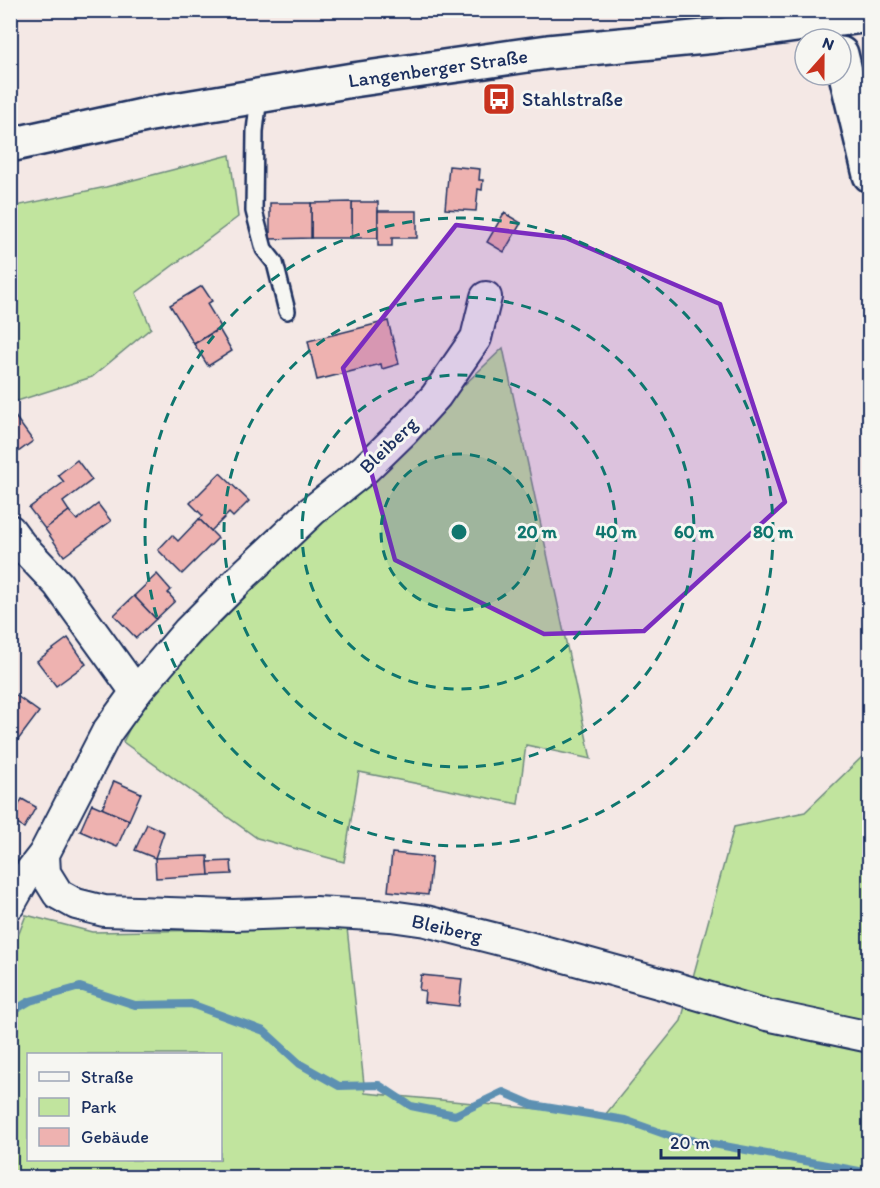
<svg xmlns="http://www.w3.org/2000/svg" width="880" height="1188" viewBox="0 0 880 1188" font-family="Itim,sans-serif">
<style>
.green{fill:#c1e49e;stroke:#6e8a7e;stroke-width:1.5;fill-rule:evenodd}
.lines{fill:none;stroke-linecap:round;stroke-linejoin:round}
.stream{stroke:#5d90b2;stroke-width:8}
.building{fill:#eeb2b0;stroke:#1b2f5e;stroke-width:1.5}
.service-casing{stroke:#1b2f5e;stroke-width:20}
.minor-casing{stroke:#1b2f5e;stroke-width:34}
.tertiary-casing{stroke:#1b2f5e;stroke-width:38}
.secondary-casing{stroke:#1b2f5e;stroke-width:38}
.service{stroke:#f6f6f2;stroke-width:15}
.minor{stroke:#f6f6f2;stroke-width:30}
.tertiary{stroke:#f6f6f2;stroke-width:33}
.secondary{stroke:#f6f6f2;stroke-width:33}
.marked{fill:#7b2cbf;fill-opacity:0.2;stroke:#7b2cbf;stroke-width:4.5;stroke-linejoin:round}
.ring{fill:none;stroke:#0f766e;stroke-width:3;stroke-dasharray:10 8}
.labels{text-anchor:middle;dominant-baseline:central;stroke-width:6;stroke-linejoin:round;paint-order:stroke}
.street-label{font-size:20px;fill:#1b2f5e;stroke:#f6f6f2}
.poi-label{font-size:20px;fill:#1b2f5e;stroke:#f6f6f2;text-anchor:start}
.centre{fill:#0f766e;stroke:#f6f6f2;stroke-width:3}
.ring-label{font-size:18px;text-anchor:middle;font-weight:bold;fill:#0f766e;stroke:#f6f6f2;stroke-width:6;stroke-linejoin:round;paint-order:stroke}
</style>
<rect width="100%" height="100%" fill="#f4e8e5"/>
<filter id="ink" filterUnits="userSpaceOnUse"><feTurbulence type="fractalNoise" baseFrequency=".0167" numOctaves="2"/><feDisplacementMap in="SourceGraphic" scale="12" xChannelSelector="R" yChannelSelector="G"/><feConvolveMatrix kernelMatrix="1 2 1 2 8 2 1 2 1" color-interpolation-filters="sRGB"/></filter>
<g filter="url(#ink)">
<g class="green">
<polygon points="230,155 238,217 136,293 151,328 92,377 11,403 11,207 106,187"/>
<polygon points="503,348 591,759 526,745 518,804 359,772 344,862 257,838 123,742 143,701 298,543"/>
<path d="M863,756H869V1177H11L10,957L26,915L92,932L347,928L365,1093L605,1115L681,1021L734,827L805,812ZM28,1054H220V1160H28Z"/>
</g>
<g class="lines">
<polyline class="stream" points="11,1012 30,1001 80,987 135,1005 191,1004 264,1031 300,1064 339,1086 379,1085 411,1106 455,1115 503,1092 533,1105 625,1120 670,1136 870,1173"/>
</g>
<g class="building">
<polygon points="449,166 480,169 479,180 483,180 482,190 478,189 476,211 445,209"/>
<rect x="352" y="202" width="26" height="36"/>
<polygon points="352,202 352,238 311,238 311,203"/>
<polygon points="270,203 311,203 311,238 270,239"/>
<polygon points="378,211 417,211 417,238 392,238 392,246 378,246"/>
<polygon points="504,213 521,223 504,252 487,242"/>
<polygon points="202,286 212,301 207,304 221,327 194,344 170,305"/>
<polygon points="388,321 399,364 382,369 381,364 317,380 308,341"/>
<polygon points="219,329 232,351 208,366 194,344"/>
<polygon points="14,415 33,441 18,452 16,450 10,454 10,418"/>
<polygon points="77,460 92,480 63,502 69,511 45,529 29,508 64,482 58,475"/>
<polygon points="220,473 249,501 233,517 229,513 211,531 199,519 203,516 190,503"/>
<polygon points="98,504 111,521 64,556 45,529 69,511 77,520"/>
<polygon points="199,519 218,538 182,574 158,550 172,535 178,541"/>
<polygon points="157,574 171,590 168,593 175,601 156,619 134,596"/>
<polygon points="134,596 156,619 136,638 114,615"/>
<polygon points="68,638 86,664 56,686 37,661"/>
<polygon points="10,691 39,712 12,748 10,747"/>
<polygon points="114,781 141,793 129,820 102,809"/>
<polygon points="22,799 36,807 24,828 10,820 11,810 15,812"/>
<polygon points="92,804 129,820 117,847 80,831"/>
<polygon points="147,824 164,832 155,858 135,850"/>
<polygon points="392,853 432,857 428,895 388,891"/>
<polygon points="208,856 209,875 156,878 155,858"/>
<polygon points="231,861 232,874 209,875 208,862"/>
<polygon points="421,975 462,979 459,1006 424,1002 425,991 419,990"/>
</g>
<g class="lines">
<g class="service-casing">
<polyline id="service" points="259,96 255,131 254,211 264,249 275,263 287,311"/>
</g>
<g class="minor-casing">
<g id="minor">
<polyline points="486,297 476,338 436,396 404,431 365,469 312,511 246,573 188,631 136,692 107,732 44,854 45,873 58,894 76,904 104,911 233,915 315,912 391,916 426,921 536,949 673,987 767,1015 870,1037"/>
<polyline points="10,530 21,545 58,584 136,692"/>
<polyline points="10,904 23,881 44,854"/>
</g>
</g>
<g class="tertiary-casing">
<polyline id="tertiary" points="841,54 870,175"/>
</g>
<g class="secondary-casing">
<polyline id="secondary" points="10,145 151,114 353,80 548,52 715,36 870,15"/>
</g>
<use href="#service" class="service"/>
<use href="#minor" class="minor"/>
<use href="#tertiary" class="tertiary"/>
<use href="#secondary" class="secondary"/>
</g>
</g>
<path class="marked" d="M456,225L566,238L720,304L785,502L644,631L544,634L395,560L343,368Z"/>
<circle cx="459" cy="532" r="78" fill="#0f766e" fill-opacity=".12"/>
<g class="ring">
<circle cx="459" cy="532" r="78"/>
<circle cx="459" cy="532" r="157"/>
<circle cx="459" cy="532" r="235"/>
<circle cx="459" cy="532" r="314"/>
</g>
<defs>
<g id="bus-square" transform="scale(1.725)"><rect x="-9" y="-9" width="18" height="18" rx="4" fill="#c8321e" stroke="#f6f6f2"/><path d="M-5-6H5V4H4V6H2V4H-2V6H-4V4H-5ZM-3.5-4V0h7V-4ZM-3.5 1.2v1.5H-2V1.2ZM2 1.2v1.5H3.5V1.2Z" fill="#fff"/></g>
</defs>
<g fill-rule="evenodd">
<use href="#bus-square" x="499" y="99"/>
</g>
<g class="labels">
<g class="street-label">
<text transform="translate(438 68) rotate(-8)">Langenberger Straße</text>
<text transform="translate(388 445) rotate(-44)">Bleiberg</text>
<text transform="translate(447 928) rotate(13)">Bleiberg</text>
</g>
<g class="poi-label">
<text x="522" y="99">Stahlstraße</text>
</g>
</g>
<circle cx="459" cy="532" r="9" class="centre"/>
<g class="ring-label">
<text x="537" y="538">20 m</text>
<text x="616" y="538">40 m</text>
<text x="694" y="538">60 m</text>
<text x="773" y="538">80 m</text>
</g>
<rect width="880" height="1188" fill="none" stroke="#f6f6f2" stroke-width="36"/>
<rect x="18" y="18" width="844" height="1152" fill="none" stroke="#1b2f5e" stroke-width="2" filter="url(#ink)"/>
<rect x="27" y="1053" width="195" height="108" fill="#f6f6f2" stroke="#9ea6b7" stroke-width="1.5"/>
<rect x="39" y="1072" width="30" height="9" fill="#f6f6f2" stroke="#9ea6b7" stroke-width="1.5"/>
<text x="81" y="1083" font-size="18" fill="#1b2f5e">Straße</text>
<rect x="39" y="1098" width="30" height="18" fill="#c1e49e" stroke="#9ea6b7" stroke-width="1.5"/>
<text x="81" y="1113" font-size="18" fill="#1b2f5e">Park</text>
<rect x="39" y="1128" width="30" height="18" fill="#eeb2b0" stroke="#9ea6b7" stroke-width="1.5"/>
<text x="81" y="1143" font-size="18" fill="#1b2f5e">Gebäude</text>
<g transform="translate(823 57) rotate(21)"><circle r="28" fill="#f6f6f2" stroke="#9ea6b7" stroke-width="1.5"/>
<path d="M0-4.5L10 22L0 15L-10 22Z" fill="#c8321e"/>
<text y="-9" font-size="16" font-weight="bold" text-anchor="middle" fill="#1b2f5e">N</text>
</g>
<path d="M661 1149v9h78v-9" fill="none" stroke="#1b2f5e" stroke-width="3"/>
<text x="670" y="1149" font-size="18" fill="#1b2f5e" stroke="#f6f6f2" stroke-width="4.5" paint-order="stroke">20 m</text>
</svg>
